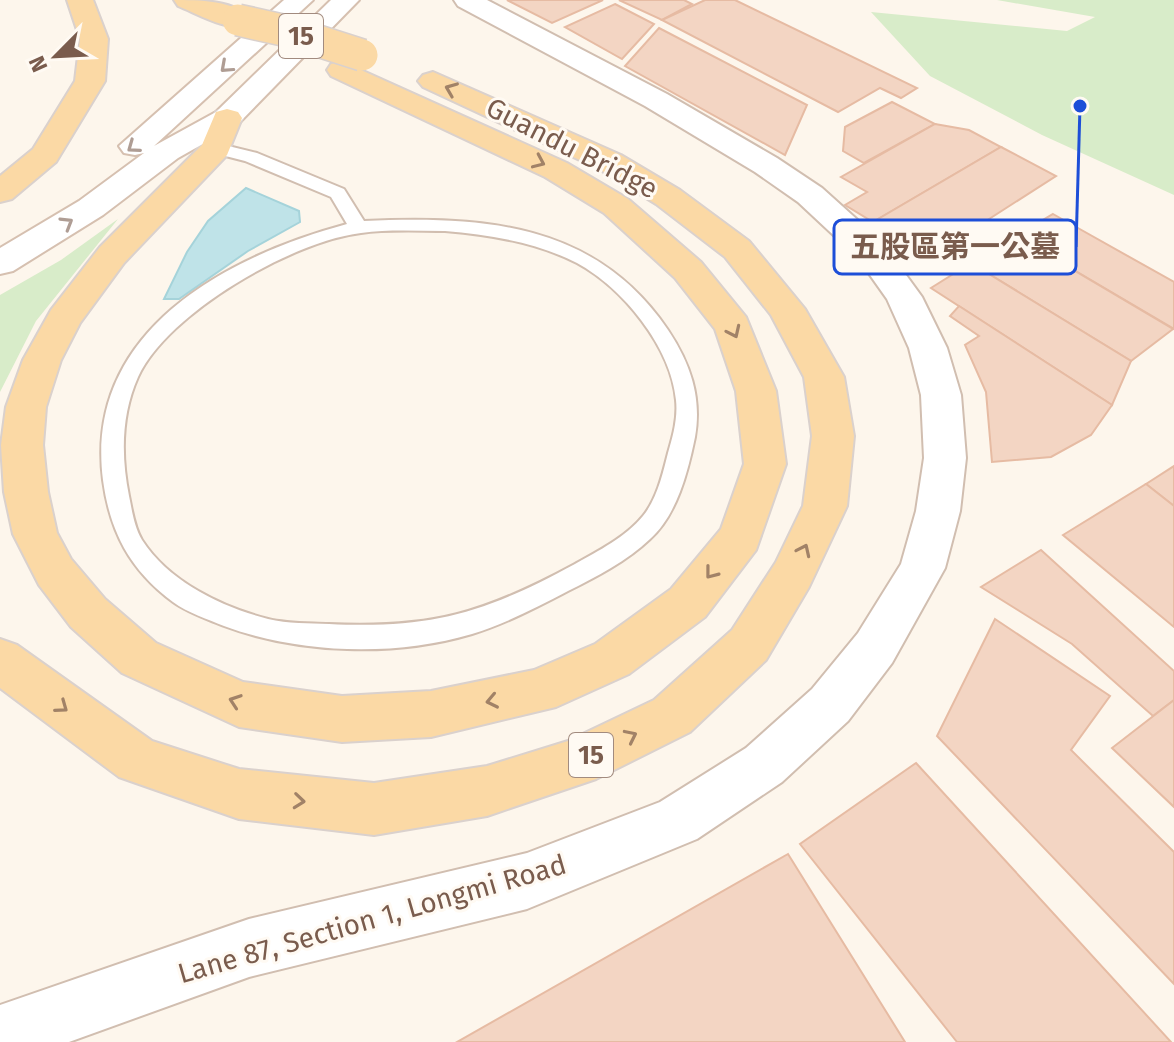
<svg xmlns="http://www.w3.org/2000/svg" width="1174" height="1042" viewBox="0 0 1174 1042" font-family="'Fira Sans','Noto Sans TC',sans-serif">
<style>
.green{fill:#d8ecc9}
.water{fill:#bfe3e8;stroke:#a5d3da;stroke-width:2}
.building{fill:#f3d5c3;stroke:#e6bba3;stroke-width:2}
.lines{fill:none;stroke-linecap:round;stroke-linejoin:round}
.service-casing{stroke:#d1beb0;stroke-width:4}
.minor-casing{stroke:#d1beb0;stroke-width:4}
.secondary-casing{stroke:#d6c0b0;stroke-width:4}
.primary-casing{stroke:#dad1cd;stroke-width:4}
.service{fill:#fff;fill-rule:evenodd}
.minor{fill:#fff;fill-rule:evenodd}
.secondary{fill:#fff;fill-rule:evenodd}
.primary{fill:#fbd9a5;fill-rule:evenodd}
.primary-bridge-casing{stroke:#dad1cd;stroke-width:34;stroke-linecap:butt}
.primary-bridge{stroke:#fbd9a5;stroke-width:31}
.oneway{stroke:#af9d94}
.oneway2{stroke:#a18267}
.labels{text-anchor:middle;dominant-baseline:central;stroke-width:6;stroke-linejoin:round;paint-order:stroke}
.shield{fill:#fffaf3;stroke:#a28b7f;stroke-width:2}
.shield-label{font-size:26px;font-weight:bold;fill:#7a5c4d}
.street-label{font-size:28px;fill:#7a5c4d;stroke:#fffaf3}
.leader{fill:none;stroke:#1d4ed8;stroke-width:3}
.callout-dot{fill:#1d4ed8;stroke:#fffaf3;stroke-width:3}
.callout{fill:#fffaf3;stroke:#1d4ed8;stroke-width:3}
.callout-label{font-size:30px;text-anchor:middle;font-weight:bold;fill:#7a5c4d}
</style>
<rect width="100%" height="100%" fill="#fdf6ec"/>
<g class="green">
<polygon points="997,0 1174,0 1174,195 1042,135 930,76 871,12 1067,31 1095,17"/>
<polygon points="118,219 36,321 0,392 0,295 61,260"/>
</g>
<polygon class="water" points="246,188 299,211 300,222 248,251 179,299 164,299 187,252 208,221"/>
<g class="building">
<polygon points="507,0 603,0 552,23"/>
<polygon points="619,0 684,0 692,4 662,20"/>
<polygon points="705,0 735,0 917,88 901,98 880,88 838,112 662,20"/>
<polygon points="615,4 654,24 622,59 565,27"/>
<polygon points="659,28 807,105 785,155 625,66"/>
<polygon points="892,102 935,124 864,163 843,151 845,127"/>
<polygon points="935,124 969,130 1001,147 873,222 845,205 867,192 841,177"/>
<polygon points="1001,147 1056,176 916,266 889,249 904,240 873,222"/>
<polygon points="1053,214 1174,282 1174,329 1016,236"/>
<polygon points="1016,236 1173,329 1131,361 971,263"/>
<polygon points="971,263 1131,361 1112,405 931,288"/>
<polygon points="959,306 1112,405 1091,435 1051,457 992,462 986,392 965,345 979,336 950,316"/>
<polygon points="1174,466 1174,506 1146,484"/>
<polygon points="1146,484 1174,506 1174,627 1063,535"/>
<polygon points="1041,550 1174,671 1174,700 1153,716 1072,644 981,587"/>
<polygon points="995,619 1110,696 1071,750 1174,852 1174,984 937,736"/>
<polygon points="1174,700 1174,807 1112,748"/>
<polygon points="916,763 1171,1042 957,1042 800,844"/>
<polygon points="788,854 905,1042 457,1042"/>
</g>
<g class="lines">
<g class="service-casing">
<path id="service" d="M216,143L257,153L344,189L364,221C483,216 595,222 668,330C690,363 702,397 695,437C688,471 677,515 650,539C627,561 596,577 568,591C537,607 505,624 472,634C395,657 299,654 224,626C207,619 188,613 173,602C130,570 110,532 103,480C84,332 225,257 347,224L331,197L245,161L210,152L207,148L210,144ZM445,231C490,235 536,242 577,263C623,288 671,347 676,400C678,418 673,436 668,453C663,473 657,499 643,516C626,537 598,551 575,564C485,613 431,629 329,624C309,623 288,624 268,619C222,607 169,582 142,540C134,527 132,510 129,496C121,456 121,415 138,377C167,313 293,241 361,233C389,229 417,231 445,231Z"/>
</g>
<g class="minor-casing">
<polygon id="minor" points="454,0 487,0 667,94 777,158 822,188 882,242 922,297 947,348 961,395 966,458 960,511 945,568 892,663 848,721 782,782 697,839 527,909 249,977 69,1042 0,1042 0,1005 249,919 527,853 660,802 746,748 812,689 858,633 901,564 916,511 924,458 921,395 909,348 887,299 858,258 798,202 755,172 645,106 458,6"/>
</g>
<g class="secondary-casing">
<polygon id="secondary" points="284,0 313,0 154,146 216,112 331,0 359,0 238,124 178,158 103,215 13,271 0,274 0,248 79,201 144,153 135,155 124,153 119,146"/>
</g>
<g class="primary-casing">
<g id="primary">
<polygon points="67,0 93,0 108,39 105,81 56,162 12,199 0,202 0,176 33,149 75,81 80,39"/>
<path d="M174,0C197,0 237,0 252,20L248,26C226,31 198,14 178,6Z"/>
<polygon points="341,61 567,163 628,199 701,262 746,317 776,391 786,464 756,550 705,617 629,674 556,707 431,737 342,742 239,727 122,673 71,627 39,585 13,534 4,492 1,445 6,407 23,360 51,310 100,247 202,145 216,112 227,109 238,112 242,118 227,155 124,263 80,323 61,360 46,407 43,445 48,492 57,533 71,559 105,599 156,643 243,682 342,696 431,691 534,670 595,644 671,589 721,529 744,464 736,391 715,329 675,278 604,213 545,177 331,76 327,70 331,64"/>
<polygon points="433,72 621,155 680,190 749,241 805,309 844,377 854,436 847,506 809,587 766,660 690,732 596,779 487,816 374,835 239,819 119,777 0,688 0,639 17,645 152,741 239,769 374,783 487,766 568,741 654,700 732,630 776,562 803,506 812,436 804,377 771,315 725,257 656,204 599,169 423,87 418,81 423,75"/>
</g>
</g>
<use href="#service" class="service"/>
<use href="#minor" class="minor"/>
<use href="#secondary" class="secondary"/>
<use href="#primary" class="primary"/>
<g class="primary-bridge-casing">
<polyline id="primary-bridge" points="238,20 287,31 362,55"/>
</g>
<use href="#primary-bridge" class="primary-bridge"/>
</g>
<defs><path id="oneway-chevron" d="M-2-3.5L2.5 0L-2 3.5" fill="none" stroke-width="1.6" stroke-linecap="round" stroke-linejoin="round" transform="scale(2)"/></defs>
<g class="oneway">
<use href="#oneway-chevron" transform="translate(226 67) rotate(138)"/>
<use href="#oneway-chevron" transform="translate(133 147) rotate(144)"/>
<use href="#oneway-chevron" transform="translate(67 223) rotate(-31)"/>
</g>
<g class="oneway2">
<use href="#oneway-chevron" transform="translate(451 89) rotate(-158)"/>
<use href="#oneway-chevron" transform="translate(539 162) rotate(24)"/>
<use href="#oneway-chevron" transform="translate(734 332) rotate(65)"/>
<use href="#oneway-chevron" transform="translate(804 550) rotate(-65)"/>
<use href="#oneway-chevron" transform="translate(711 573) rotate(128)"/>
<use href="#oneway-chevron" transform="translate(235 701) rotate(-161)"/>
<use href="#oneway-chevron" transform="translate(492 701) rotate(168)"/>
<use href="#oneway-chevron" transform="translate(62 707) rotate(36)"/>
<use href="#oneway-chevron" transform="translate(631 736) rotate(-26)"/>
<use href="#oneway-chevron" transform="translate(299 801) rotate(6)"/>
</g>
<g class="labels">
<g class="shield">
<rect x="279" y="14" width="44" height="44" rx="6"/>
<rect x="569" y="733" width="44" height="44" rx="6"/>
</g>
<g class="shield-label">
<text x="301" y="36">15</text>
<text x="591" y="755">15</text>
</g>
<g class="street-label">
<text transform="translate(572 148) rotate(27)">Guandu Bridge</text>
<text transform="translate(372 919) rotate(-16)">Lane 87, Section 1, Longmi Road</text>
</g>
</g>
<path class="leader" d="M1080 106L1076 247"/>
<circle class="callout-dot" cx="1080" cy="106" r="8"/>
<rect class="callout" x="834" y="220" width="242" height="54" rx="8"/>
<g class="callout-label">
<text x="955" y="257">五股區第一公墓</text>
</g>
<g transform="translate(56 56) rotate(246)" stroke="#fffaf3" stroke-width="6" paint-order="stroke">
<path d="M0-6L14 30L0 20L-14 30Z" fill="#7a5c4d"/>
<text y="-12" font-size="22" font-weight="bold" text-anchor="middle" fill="#7a5c4d">N</text>
</g>
</svg>
